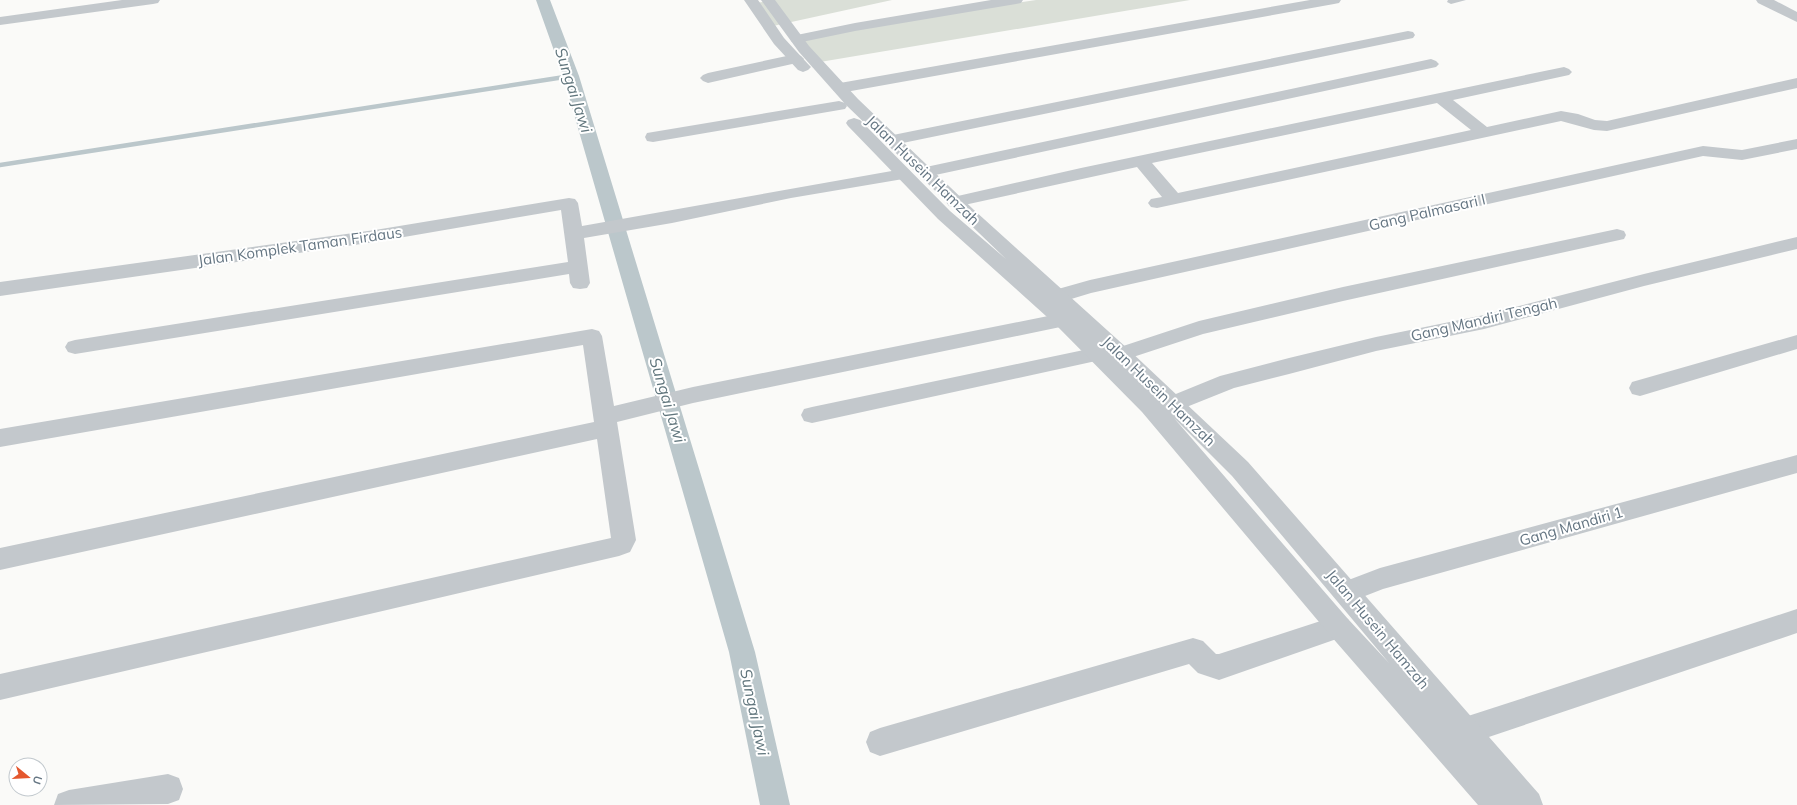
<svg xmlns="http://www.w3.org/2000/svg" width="1797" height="805" viewBox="0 0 1797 805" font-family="Mulish,sans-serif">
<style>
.green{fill:#dadfd7}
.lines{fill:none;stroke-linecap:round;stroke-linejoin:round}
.stream{stroke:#bbc7cb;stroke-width:4.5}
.canal{fill:#bbc7cb;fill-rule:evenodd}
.service{fill:#c3c8cc;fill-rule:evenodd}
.minor{fill:#c3c8cc;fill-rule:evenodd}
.tertiary{fill:#c3c8cc;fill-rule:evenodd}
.labels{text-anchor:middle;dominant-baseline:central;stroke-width:4;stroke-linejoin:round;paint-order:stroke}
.street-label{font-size:15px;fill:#657683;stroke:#fff}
.water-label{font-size:16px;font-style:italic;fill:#60757c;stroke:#fff}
</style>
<rect width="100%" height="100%" fill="#fafaf8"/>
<g class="green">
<polygon points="774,0 892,0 773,26 756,3"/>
<polygon points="1036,0 1190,0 820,62 798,37"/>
</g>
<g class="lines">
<polyline class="stream" points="0,165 571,76"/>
<polygon class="canal" points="536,0 550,0 579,76 755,652 790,805 760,805 729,652 563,76"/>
<polygon class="service" points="1448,0 1466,0 1451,4 1447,2"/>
<g class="minor">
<polygon points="122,0 160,0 158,3 153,4 0,25 0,17"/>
<polygon points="991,0 1023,0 1021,3 1016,4 855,31 797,43 792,42 790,39 792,36 855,23"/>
<polygon points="1310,0 1341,0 1339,3 1334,4 840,93 834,91 832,88 834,85 840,83"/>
<polygon points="1756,0 1774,0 1797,12 1797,22 1758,3"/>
<polygon points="1408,31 1413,32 1415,35 1413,38 893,145 887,144 885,140 887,136 893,135"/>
<polygon points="796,54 801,56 804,59 801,62 708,83 703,81 700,78 703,75 708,73"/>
<polygon points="1431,59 1436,61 1439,64 1436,67 926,177 920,176 917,172 920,168 926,167"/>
<path d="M1564,67L1569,69L1572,72L1569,75L1453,100L1487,127L1561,111L1578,114L1595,120L1607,121L1797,78V88L1607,131L1594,130L1561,121L1157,208L1151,207L1148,203L1151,199L1162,197L1137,167L955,207L949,206L946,202L949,198L1081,168ZM1437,103L1471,130L1178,193L1152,163Z"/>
<polygon points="839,101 845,103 847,106 845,109 653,142 647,141 645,137 647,133"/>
<polygon points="1797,139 1797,149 1742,160 1703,156 1091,293 1058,303 1051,301 1048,296 1051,291 1090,280 1703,146 1742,150"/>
<polygon points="903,169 909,170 912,174 909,178 791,198 672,223 584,238 590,283 587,288 580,289 573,288 570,283 569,274 75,354 68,352 65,347 68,342 75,340 568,262 561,210 375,242 0,296 0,282 375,230 569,198 575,199 578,203 582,226"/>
<polygon points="1617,229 1624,231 1626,235 1624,239 1343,301 1203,334 1121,361 1114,359 1110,354 1114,349 1199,321 1343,287"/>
<polygon points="1797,237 1797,249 1644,286 1484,329 1376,351 1289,374 1234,388 1174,412 1166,410 1163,404 1166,398 1220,376 1289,358 1376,337 1484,315 1644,274"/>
<polygon points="1063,313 1070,315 1073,320 1070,325 693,403 617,422 636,540 630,552 619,556 0,700 0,674 611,538 597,439 0,570 0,548 594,422 583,345 0,447 0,429 592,329 599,331 602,336 614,406 693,387"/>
<polygon points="1797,335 1797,349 1640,396 1632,394 1629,388 1632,382"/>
<polygon points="1098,347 1105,349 1109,354 1105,359 812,423 804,421 801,415 804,409 812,407"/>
<polygon points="1797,455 1797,473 1383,589 1347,603 1338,600 1334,592 1338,584 1380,568"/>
<polygon points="1797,609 1797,633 1465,745 1455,741 1451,731 1455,721 1465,717"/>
<polygon points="1339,615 1348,619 1352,627 1348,635 1219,680 1198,673 1189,664 880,756 870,752 866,742 870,732 880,728 1193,638 1203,641 1216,654 1219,654"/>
<polygon points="168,774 179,778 183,789 179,800 168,804 54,805 58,794 69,790"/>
</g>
<g class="tertiary">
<polygon points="744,0 758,0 784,38 808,64 811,67 808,70 803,72 798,70 774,44"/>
<path d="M761,0H775L809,46L858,99L974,210L1128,349L1248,462L1539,794L1543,805H1478L1330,635L1142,412L1056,325L938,219L848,126L846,123L848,120L854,118L860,120L950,211L1006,259L846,105L799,52ZM1174,418L1232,476L1389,663L1348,619Z"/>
</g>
</g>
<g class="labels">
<g class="street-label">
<text transform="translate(923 170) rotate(44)">Jalan Husein Hamzah</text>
<text transform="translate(1427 212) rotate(-13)">Gang Palmasari I</text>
<text transform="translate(300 246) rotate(-8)">Jalan Komplek Taman Firdaus</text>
<text transform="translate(1484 319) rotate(-13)">Gang Mandiri Tengah</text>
<text transform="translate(1159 391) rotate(44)">Jalan Husein Hamzah</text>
<text transform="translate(1571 526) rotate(-16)">Gang Mandiri 1</text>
<text transform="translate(1378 629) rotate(50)">Jalan Husein Hamzah</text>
</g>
<g class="water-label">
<text transform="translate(574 90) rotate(72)">Sungai Jawi</text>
<text transform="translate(668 400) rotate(73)">Sungai Jawi</text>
<text transform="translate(755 712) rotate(78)">Sungai Jawi</text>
</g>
</g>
<g transform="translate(28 777) rotate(108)"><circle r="19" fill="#ffffff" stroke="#c1c8cd"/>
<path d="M0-3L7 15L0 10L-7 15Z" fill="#e4572e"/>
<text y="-6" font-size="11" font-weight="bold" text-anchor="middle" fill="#657683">U</text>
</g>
</svg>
